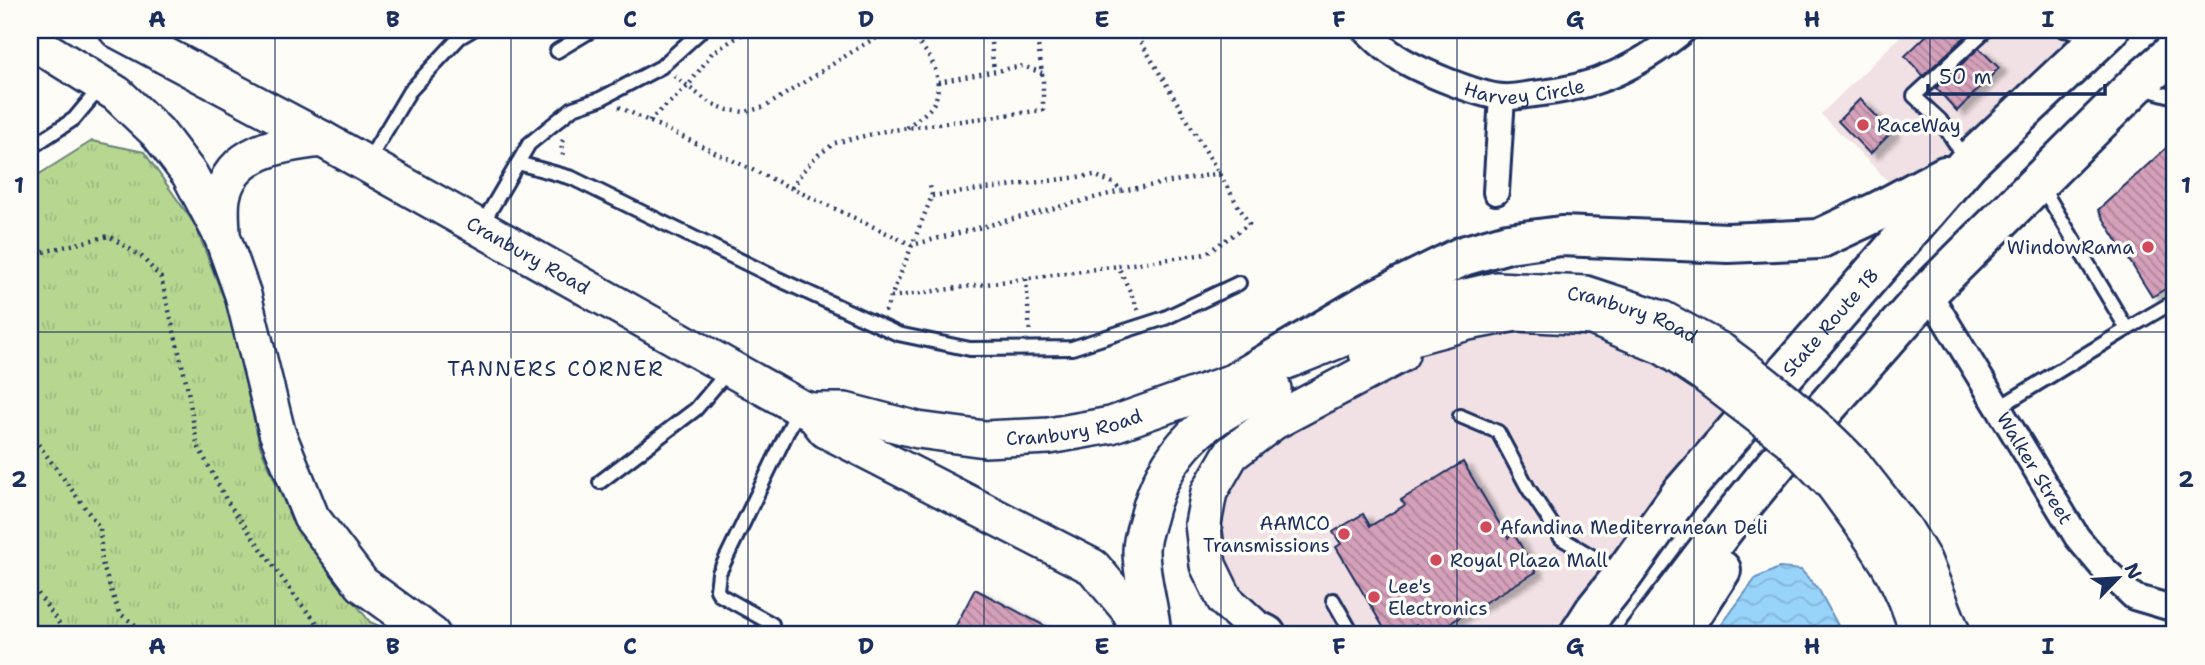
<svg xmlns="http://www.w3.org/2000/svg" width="2205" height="665" viewBox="0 0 2205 665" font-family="'Shantell Sans',sans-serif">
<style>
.built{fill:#f1e0e4}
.grass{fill:url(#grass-tufts);stroke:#698378;stroke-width:2}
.water{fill:url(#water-waves);stroke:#6691bb;stroke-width:2}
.building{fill:url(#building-back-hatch);stroke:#1b2f5e;stroke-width:2;filter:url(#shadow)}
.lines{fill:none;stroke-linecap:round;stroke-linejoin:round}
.service-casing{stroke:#1b2f5e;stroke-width:18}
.minor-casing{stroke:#1b2f5e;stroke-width:30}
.secondary-casing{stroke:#1b2f5e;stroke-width:40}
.trunk-casing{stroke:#1b2f5e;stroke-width:44}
.path{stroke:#1b2f5e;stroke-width:4.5;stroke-dasharray:2 5;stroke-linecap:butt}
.service{stroke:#fdfcf7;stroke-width:12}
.minor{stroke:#fdfcf7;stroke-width:24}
.secondary{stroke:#fdfcf7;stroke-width:35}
.trunk{stroke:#fdfcf7;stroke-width:38}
.secondary-bridge-casing{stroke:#1b2f5e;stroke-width:40;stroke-linecap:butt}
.secondary-bridge{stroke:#fdfcf7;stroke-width:35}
.grid{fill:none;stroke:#1b2f5e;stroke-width:2;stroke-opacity:0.55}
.poi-dot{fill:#d1495b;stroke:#fdfcf7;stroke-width:2.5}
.labels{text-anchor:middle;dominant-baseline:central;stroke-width:7;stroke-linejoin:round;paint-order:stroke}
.street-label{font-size:19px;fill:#1b2f5e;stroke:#fdfcf7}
.poi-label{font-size:19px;fill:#1b2f5e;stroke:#fdfcf7;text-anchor:start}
.neighbourhood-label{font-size:21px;letter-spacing:2px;fill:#1b2f5e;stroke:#fdfcf7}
.neatline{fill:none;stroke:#1b2f5e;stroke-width:2.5}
.grid-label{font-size:23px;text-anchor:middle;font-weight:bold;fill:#1b2f5e}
</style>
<defs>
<pattern id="grass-tufts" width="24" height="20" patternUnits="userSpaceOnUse" patternTransform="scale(1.75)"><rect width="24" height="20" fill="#b7d791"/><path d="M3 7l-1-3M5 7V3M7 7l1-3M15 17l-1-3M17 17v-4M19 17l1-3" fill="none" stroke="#9db97f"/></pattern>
<pattern id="water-waves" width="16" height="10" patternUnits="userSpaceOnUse" patternTransform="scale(1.75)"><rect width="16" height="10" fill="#98d3f9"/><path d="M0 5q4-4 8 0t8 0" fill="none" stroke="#82b5d8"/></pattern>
<pattern id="building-back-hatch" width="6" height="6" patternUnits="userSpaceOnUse" patternTransform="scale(1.75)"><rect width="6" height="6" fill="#d5a0b9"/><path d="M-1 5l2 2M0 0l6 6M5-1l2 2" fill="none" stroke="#ac839a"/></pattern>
<filter id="shadow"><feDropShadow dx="8" dy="4.5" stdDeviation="2" flood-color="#0004"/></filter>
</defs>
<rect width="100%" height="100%" fill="#fdfcf7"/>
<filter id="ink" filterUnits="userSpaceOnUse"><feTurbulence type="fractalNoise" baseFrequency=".0143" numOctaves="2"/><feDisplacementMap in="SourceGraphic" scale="14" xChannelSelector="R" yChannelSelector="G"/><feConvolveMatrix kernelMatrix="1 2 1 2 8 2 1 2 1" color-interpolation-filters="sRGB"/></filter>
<g filter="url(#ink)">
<g class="built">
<polygon points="1907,30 2087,30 1905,198 1821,114"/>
<polygon points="1592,317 1753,412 1570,635 1266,635 1225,600 1209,492 1231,454 1468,322"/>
</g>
<polygon class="grass" points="92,141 144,152 195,225 230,314 260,446 294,525 370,622 399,635 30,635 30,180"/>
<polygon class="water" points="1779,568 1801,570 1819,590 1843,635 1714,635 1756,578"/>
<g class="building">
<polygon points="1932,30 1962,30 1967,35 1923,76 1905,56"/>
<polygon points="1979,48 1999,68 1957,111 1936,88"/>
<polygon points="1860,99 1892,132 1870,154 1838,121"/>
<polygon points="2175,140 2175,283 2152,297 2098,210"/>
<polygon points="1463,462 1508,538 1514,534 1536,572 1430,635 1423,635 1416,625 1399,635 1388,635 1336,547 1341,544 1333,532 1363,514 1370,526 1405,505 1401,500"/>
<polygon points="975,589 1062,635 951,635"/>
</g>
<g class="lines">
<g class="service-casing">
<g id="service">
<polyline points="2063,30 2096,34"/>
<polyline points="160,50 172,30"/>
<polyline points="557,51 592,30"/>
<polyline points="2142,88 2175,97"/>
<polyline points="30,148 74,119 100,88"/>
<polyline points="368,161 409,92 460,37 472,30"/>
<polyline points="1967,161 1940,120 1914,96 1986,30"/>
<polyline points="518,163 572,178 774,277 898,334 970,349 1072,348 1165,318 1239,283"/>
<polyline points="2042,187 2127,329 2175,301"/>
<polyline points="481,226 529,144 573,108 600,99 661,67 702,30"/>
<polyline points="1998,408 2127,329"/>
<polyline points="1460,416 1498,432 1528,488 1561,538 1620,573"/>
<polyline points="600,482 696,409 728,371"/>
<polyline points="1333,600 1353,635"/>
<polyline points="772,624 720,595 717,590 719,573 798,410"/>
</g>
</g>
<g class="minor-casing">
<g id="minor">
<path id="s1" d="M1365,30C1374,38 1383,48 1393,54C1414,69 1477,95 1502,97C1512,98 1524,95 1534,94C1595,88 1637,68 1684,30"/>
<polyline points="1496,192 1502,97"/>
<path id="s2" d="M1928,292L2077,537L2103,568L2134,597L2175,609"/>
</g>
</g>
<g class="secondary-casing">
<g id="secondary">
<path id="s3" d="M117,30L322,139L799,407L811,411H845L918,430L985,439L1049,436L1111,425L1241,379L1419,308L1496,290L1586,294L1662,319L1721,351"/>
<polyline points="30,40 117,94 158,133 190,175 222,236 243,295 277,432 311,517 362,584 432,635"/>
<path d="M222,236C222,224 220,210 222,198C230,151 283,143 322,139"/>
<polyline points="1367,353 1398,341 1468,322 1516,313 1592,317 1664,347 1703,373"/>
<polyline points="811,411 826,430 1093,567 1129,610 1140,635"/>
<polyline points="1854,465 1905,530 1923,560 1953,635"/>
<path d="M1833,484C1868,532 1904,576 1918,635"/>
<path d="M1153,635C1151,607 1141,578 1141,550C1141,540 1145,528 1148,518C1165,448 1207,414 1273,389"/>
<polyline points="1263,635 1225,600 1208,565 1203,524 1209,492 1231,454 1273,422 1401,354"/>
</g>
</g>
<g class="trunk-casing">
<g id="trunk">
<polyline points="1241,379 1374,300 1463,256 1508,243 1561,236 1728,243 1819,239 1879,211 1945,176"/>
<polyline points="1258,631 1266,635"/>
<path id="s4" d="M1579,635L1595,610L1623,575L1680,495L1968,163L2109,30"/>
<polyline points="1643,635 1736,513 1777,463 1928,292 2135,86 2175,51"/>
<polyline points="1679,635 1721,570"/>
</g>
</g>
<g class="path">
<polyline points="986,30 991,43 994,71"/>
<polyline points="1134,30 1249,224 1205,254 1118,266 1139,311"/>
<path d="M674,76L710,103L728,110L745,112L765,107L866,43C878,37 889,32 903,35C929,42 948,83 932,106C926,114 914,121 907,128"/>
<polyline points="938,82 1023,66 1042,73"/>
<polyline points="619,107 912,245 1121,191"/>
<polyline points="649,121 688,86 712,53 749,30"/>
<polyline points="563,140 561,144 563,155"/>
<polyline points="792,188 803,171 818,155 835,143 885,131 1043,110 1043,81 1036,30"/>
<polyline points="932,196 1094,175 1115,184 1121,191 1220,173"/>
<polyline points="30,255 109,236 141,256 161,278 187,385 197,444 227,501 297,599 327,635"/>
<polyline points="1026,279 1030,334"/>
<polyline points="891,297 1118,266"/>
<polyline points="885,312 932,196 930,186"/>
<polyline points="30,433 100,528 102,563 119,613 149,635"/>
<polyline points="30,582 67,635"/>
</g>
<use href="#service" class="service"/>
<use href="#minor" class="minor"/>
<use href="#secondary" class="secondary"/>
<use href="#trunk" class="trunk"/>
<g class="secondary-bridge-casing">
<g id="secondary-bridge">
<path d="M1721,351C1770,387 1813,422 1854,465"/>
<polyline points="1703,373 1790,440 1833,484"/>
</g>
</g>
<use href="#secondary-bridge" class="secondary-bridge"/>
</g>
</g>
<path class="grid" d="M275,30V635M511,30V635M748,30V635M984,30V635M1221,30V635M1457,30V635M1694,30V635M1930,30V635M30,332H2175"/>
<g class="poi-dot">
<circle cx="1863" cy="125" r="7"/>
<circle cx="2148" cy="247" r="7"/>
<circle cx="1486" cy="527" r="7"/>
<circle cx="1344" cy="534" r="7"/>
<circle cx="1436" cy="560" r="7"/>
<circle cx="1374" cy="597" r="7"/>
</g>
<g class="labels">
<g class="street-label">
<text stroke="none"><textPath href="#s1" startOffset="177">Harvey Circle</textPath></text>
<text stroke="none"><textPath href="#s3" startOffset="469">Cranbury Road</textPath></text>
<text stroke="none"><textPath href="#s3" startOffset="1645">Cranbury Road</textPath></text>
<text stroke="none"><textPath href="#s4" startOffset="402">State Route 18</textPath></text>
<text stroke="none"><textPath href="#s3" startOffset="1059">Cranbury Road</textPath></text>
<text stroke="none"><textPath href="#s2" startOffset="206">Walker Street</textPath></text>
</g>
<g class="poi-label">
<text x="1877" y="125">RaceWay</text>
<text x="2134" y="247" text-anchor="end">WindowRama</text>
<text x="1330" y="523" text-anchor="end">AAMCO<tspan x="1330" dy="22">Transmissions</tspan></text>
<text x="1500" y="527">Afandina Mediterranean Deli</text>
<text x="1450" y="560">Royal Plaza Mall</text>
<text x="1388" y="586">Lee's<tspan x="1388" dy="22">Electronics</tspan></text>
</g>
<g class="neighbourhood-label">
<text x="556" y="369">TANNERS CORNER</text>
</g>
</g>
<rect width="2205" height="665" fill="none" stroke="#fdfcf7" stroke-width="77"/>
<g transform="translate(2118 578) rotate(65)" stroke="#fdfcf7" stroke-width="5" paint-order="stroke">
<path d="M0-5L12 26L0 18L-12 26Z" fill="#1b2f5e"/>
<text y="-10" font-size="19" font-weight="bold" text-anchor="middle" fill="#1b2f5e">N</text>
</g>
<path d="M1928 84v10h177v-10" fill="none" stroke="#1b2f5e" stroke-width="3.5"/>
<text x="1939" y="84" font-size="21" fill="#1b2f5e" stroke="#fdfcf7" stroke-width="5" paint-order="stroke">50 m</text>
<rect x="38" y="38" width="2128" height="588" class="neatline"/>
<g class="grid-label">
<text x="157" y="27">A</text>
<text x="393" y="27">B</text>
<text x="630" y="27">C</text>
<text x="866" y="27">D</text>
<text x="1102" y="27">E</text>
<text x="1339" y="27">F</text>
<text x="1575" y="27">G</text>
<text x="1812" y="27">H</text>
<text x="2048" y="27">I</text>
<text x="19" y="193">1</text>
<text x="2186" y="193">1</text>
<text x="19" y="487">2</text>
<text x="2186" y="487">2</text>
<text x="157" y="654">A</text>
<text x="393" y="654">B</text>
<text x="630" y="654">C</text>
<text x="866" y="654">D</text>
<text x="1102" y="654">E</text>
<text x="1339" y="654">F</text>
<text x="1575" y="654">G</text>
<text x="1812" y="654">H</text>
<text x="2048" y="654">I</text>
</g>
</svg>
